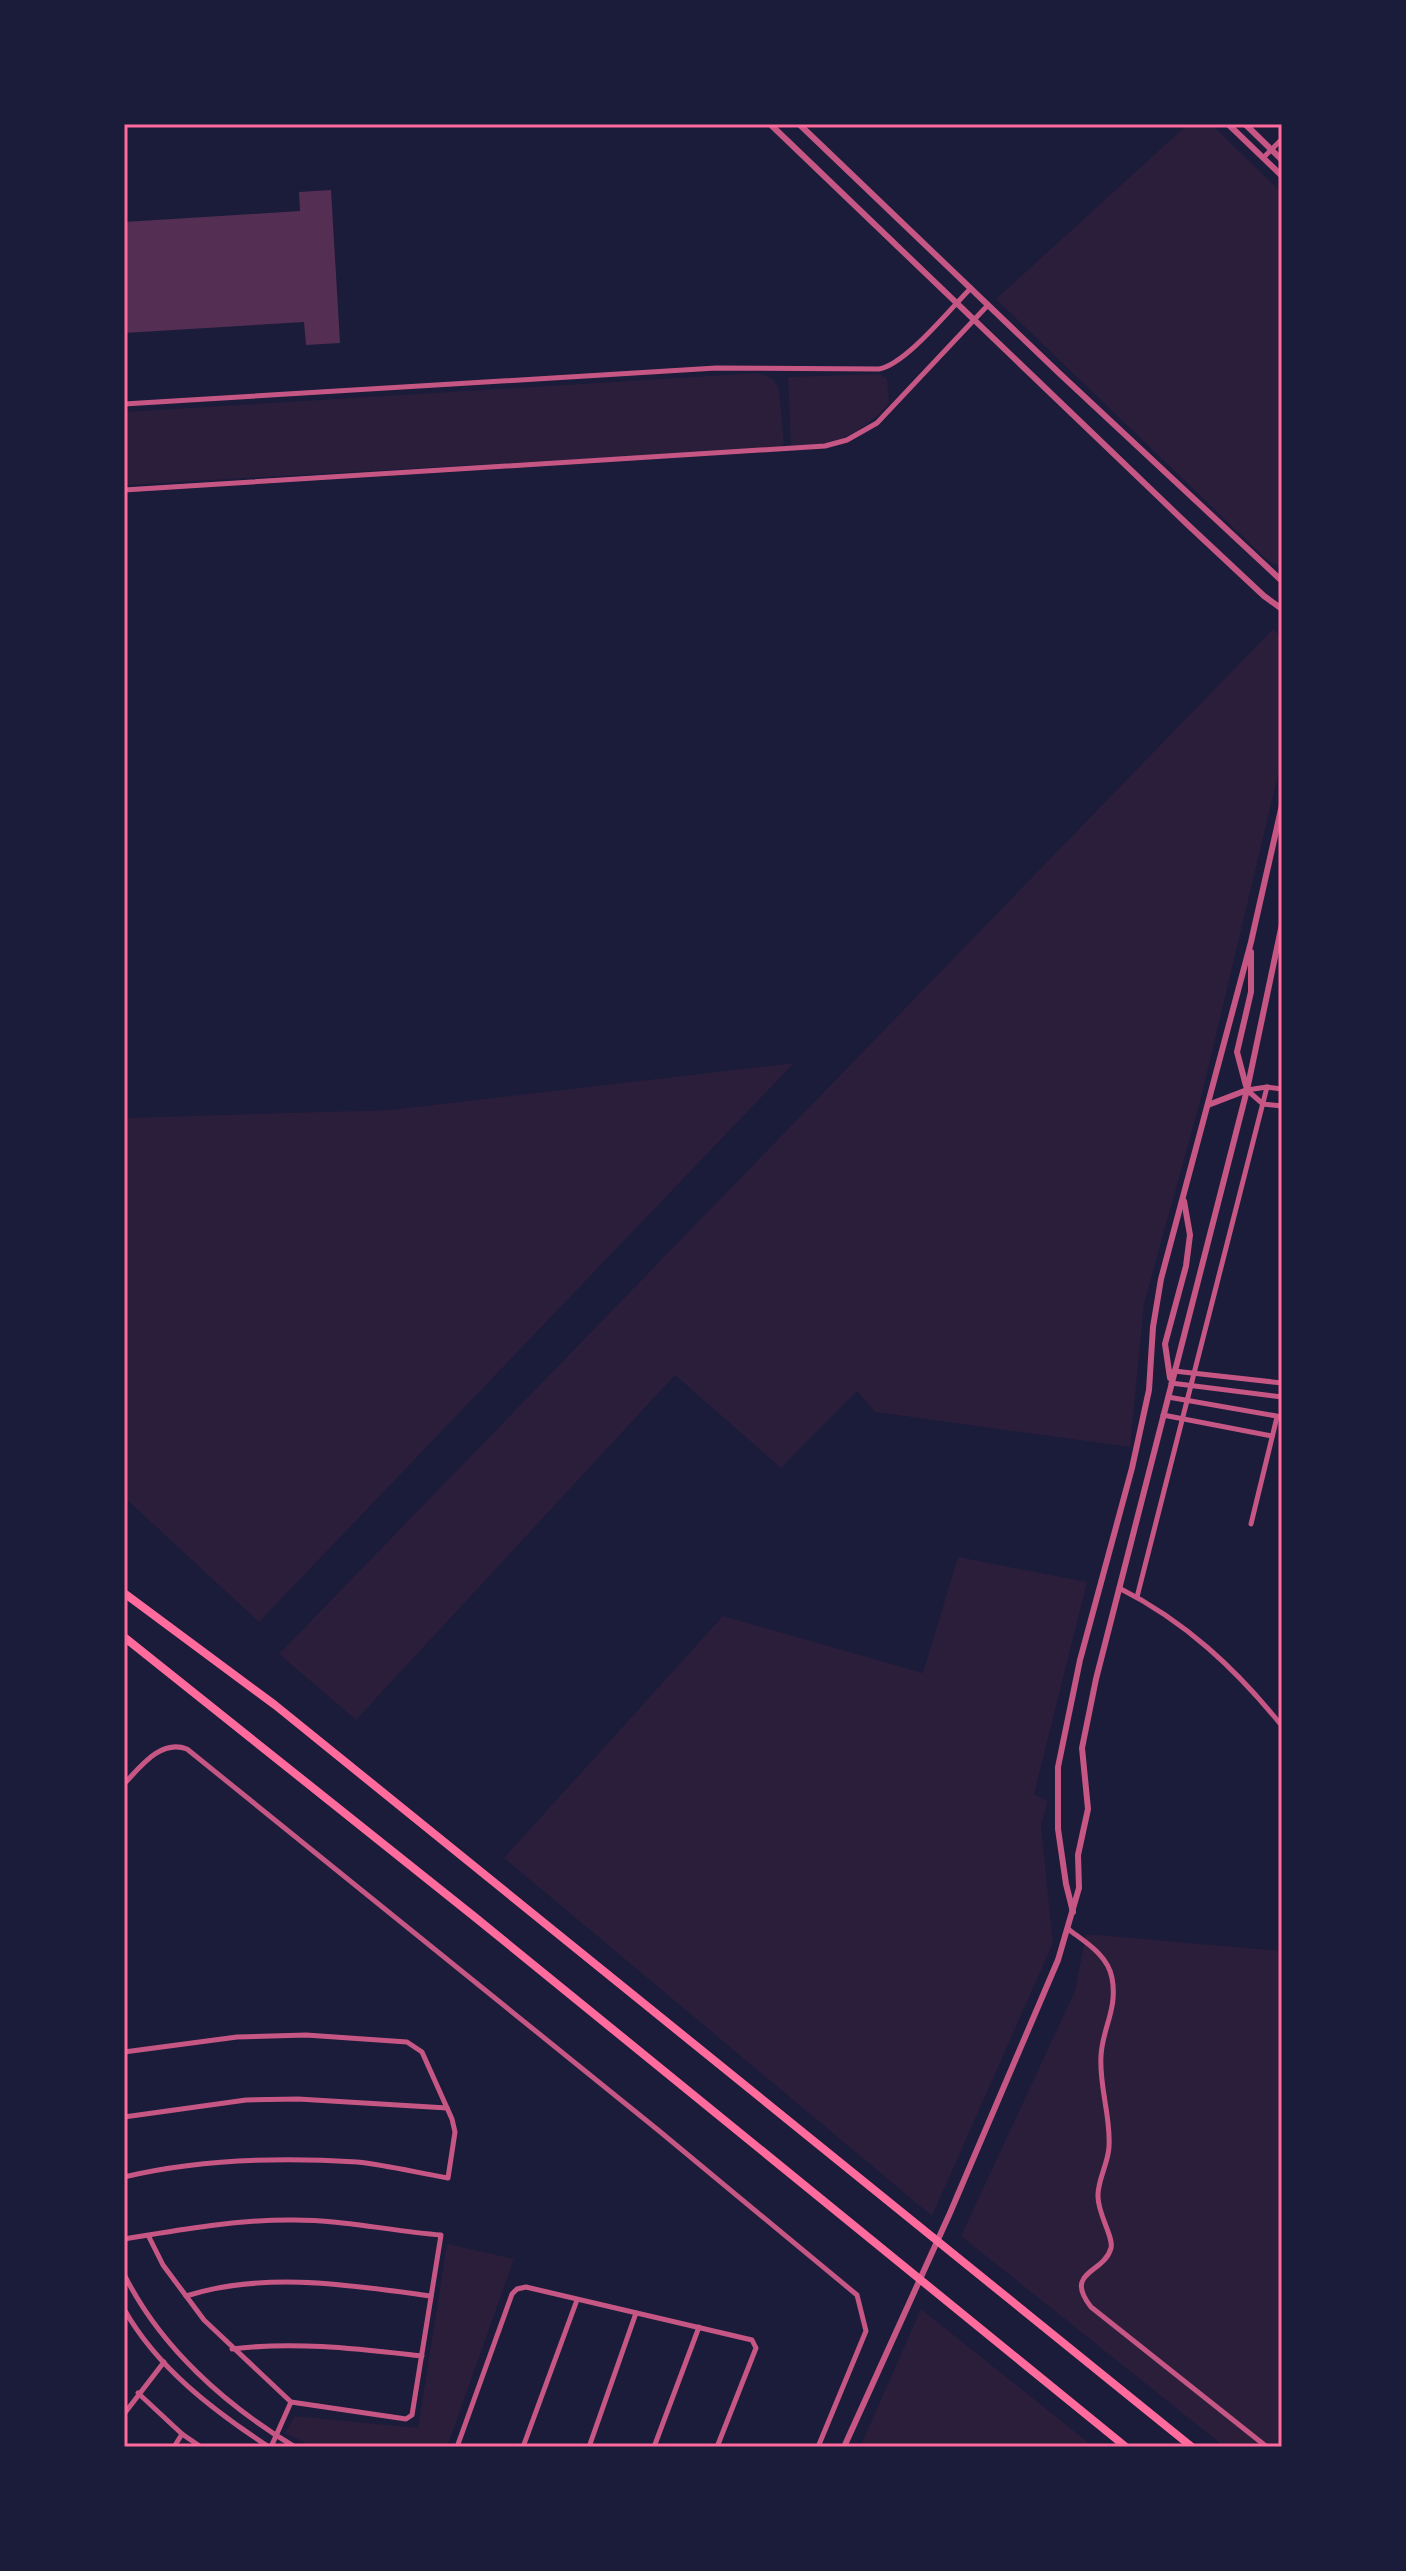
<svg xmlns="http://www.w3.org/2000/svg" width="1406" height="2571" viewBox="0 0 1406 2571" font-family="Quicksand,sans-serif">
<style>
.green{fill:#2a1e3b}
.building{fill:#542f53}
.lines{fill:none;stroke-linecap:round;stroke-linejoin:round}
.minor{stroke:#c65784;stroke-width:5}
.tertiary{stroke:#c65784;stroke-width:6}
.motorway{stroke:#ff6b9d;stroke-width:8}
.neatline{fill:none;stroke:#ff6b9d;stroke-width:3}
</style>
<rect width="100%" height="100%" fill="#1b1b3a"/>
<g class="green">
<polygon points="1188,124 1211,124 1282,193 1282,566 1272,563 1263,556 996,299"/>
<polygon points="758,373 773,379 779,389 784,444 776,448 124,485 124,412"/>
<path d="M880,374L887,379L889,403C874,421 848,440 824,444C814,446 802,445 791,446L788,377Z"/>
<polygon points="1273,629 1282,638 1282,758 1201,1098 1144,1304 1130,1447 875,1412 857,1391 781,1468 675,1375 356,1720 279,1654"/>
<polygon points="794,1063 259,1622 124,1497 124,1118 390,1110"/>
<polygon points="958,1557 1087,1582 1034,1794 1048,1801 1041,1826 1053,1943 932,2216 504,1858 723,1616 923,1673"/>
<polygon points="1086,1934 1282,1951 1282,2447 1225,2447 961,2236 1075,1991"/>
<polygon points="447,2244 514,2259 447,2447 314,2447 285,2433 295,2416 418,2428"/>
<polygon points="921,2309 1094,2447 860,2447"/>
</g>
<polygon class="building" points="331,190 340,343 306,345 304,322 124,333 124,222 300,211 299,192"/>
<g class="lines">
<g class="minor">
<polyline points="1263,158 1282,139"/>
<path d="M124,404L716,368L879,369C906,364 950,309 971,288"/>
<polyline points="124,490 825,446 847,440 877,423 988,305"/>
<polyline points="1247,1090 1263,1104 1282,1106"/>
<polyline points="1247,1090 1267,1087 1282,1089"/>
<polyline points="1174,1371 1282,1383"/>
<polyline points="1171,1383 1282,1397"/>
<polyline points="1168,1397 1282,1417"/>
<polyline points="1163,1415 1272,1436"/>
<polyline points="1251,1524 1277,1417"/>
<path d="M1119,1588C1185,1621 1236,1669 1282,1726"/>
<polyline points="1137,1597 1267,1087"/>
<path d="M124,1784C141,1766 161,1739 187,1749L658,2130L857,2295L866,2331L818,2447"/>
<path d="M1068,1929C1085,1942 1108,1955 1112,1978C1118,2009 1102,2029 1101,2056C1099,2087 1111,2116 1109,2147C1108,2164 1098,2179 1098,2195C1097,2213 1114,2237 1111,2248C1104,2274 1063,2271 1091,2307L1267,2447"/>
<path d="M124,2052L237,2037L306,2035L407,2042L422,2052L452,2119L455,2132L448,2178C418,2173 387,2165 357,2162C279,2157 200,2159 124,2177"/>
<polyline points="124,2117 246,2100 298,2099 447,2108"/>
<path d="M124,2239C178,2230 234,2220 288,2220C340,2219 390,2231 441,2235L412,2415L406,2419L291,2402L204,2320L163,2265L148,2235"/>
<path d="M124,2274C160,2347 225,2405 295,2447"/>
<path d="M186,2296C265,2271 350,2285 431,2296"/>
<path d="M124,2309C157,2368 214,2411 269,2447"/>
<path d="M232,2349C296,2341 359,2349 422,2356"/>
<polyline points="138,2393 182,2434 201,2447"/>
<polyline points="124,2414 164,2362"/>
<polyline points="174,2447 182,2434"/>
<polyline points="271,2447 291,2402"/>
<polyline points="457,2447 512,2294 517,2289 526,2287 752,2340 756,2348 717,2447"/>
<polyline points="523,2447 577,2300"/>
<polyline points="589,2447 636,2313"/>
<polyline points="654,2447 699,2327"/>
</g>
<g class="tertiary">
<polyline points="770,124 1187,524 1264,596 1282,609"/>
<polyline points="799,124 1059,373 1282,581"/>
<polyline points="1228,124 1282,176"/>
<polyline points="1245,124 1282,160"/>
<polyline points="1246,1086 1237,1052 1251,992 1251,952"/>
<polyline points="1208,1105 1247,1090"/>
<polyline points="1170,1378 1165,1344 1186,1266 1190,1235 1184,1201"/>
<polyline points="1073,1912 1066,1884 1058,1829 1058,1767 1080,1660 1132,1468 1149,1390 1153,1327 1161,1279 1251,942 1282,805"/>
<polyline points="844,2447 950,2213 1058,1960 1079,1888 1078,1855 1088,1809 1082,1748 1096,1679 1247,1090 1282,924"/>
</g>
<g class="motorway">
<polyline points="124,1593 275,1705 1192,2447"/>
<polyline points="124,1637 476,1918 1126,2447"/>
</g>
</g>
<rect width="1406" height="2571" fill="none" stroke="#1b1b3a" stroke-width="252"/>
<rect x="126" y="126" width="1154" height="2319" class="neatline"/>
</svg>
